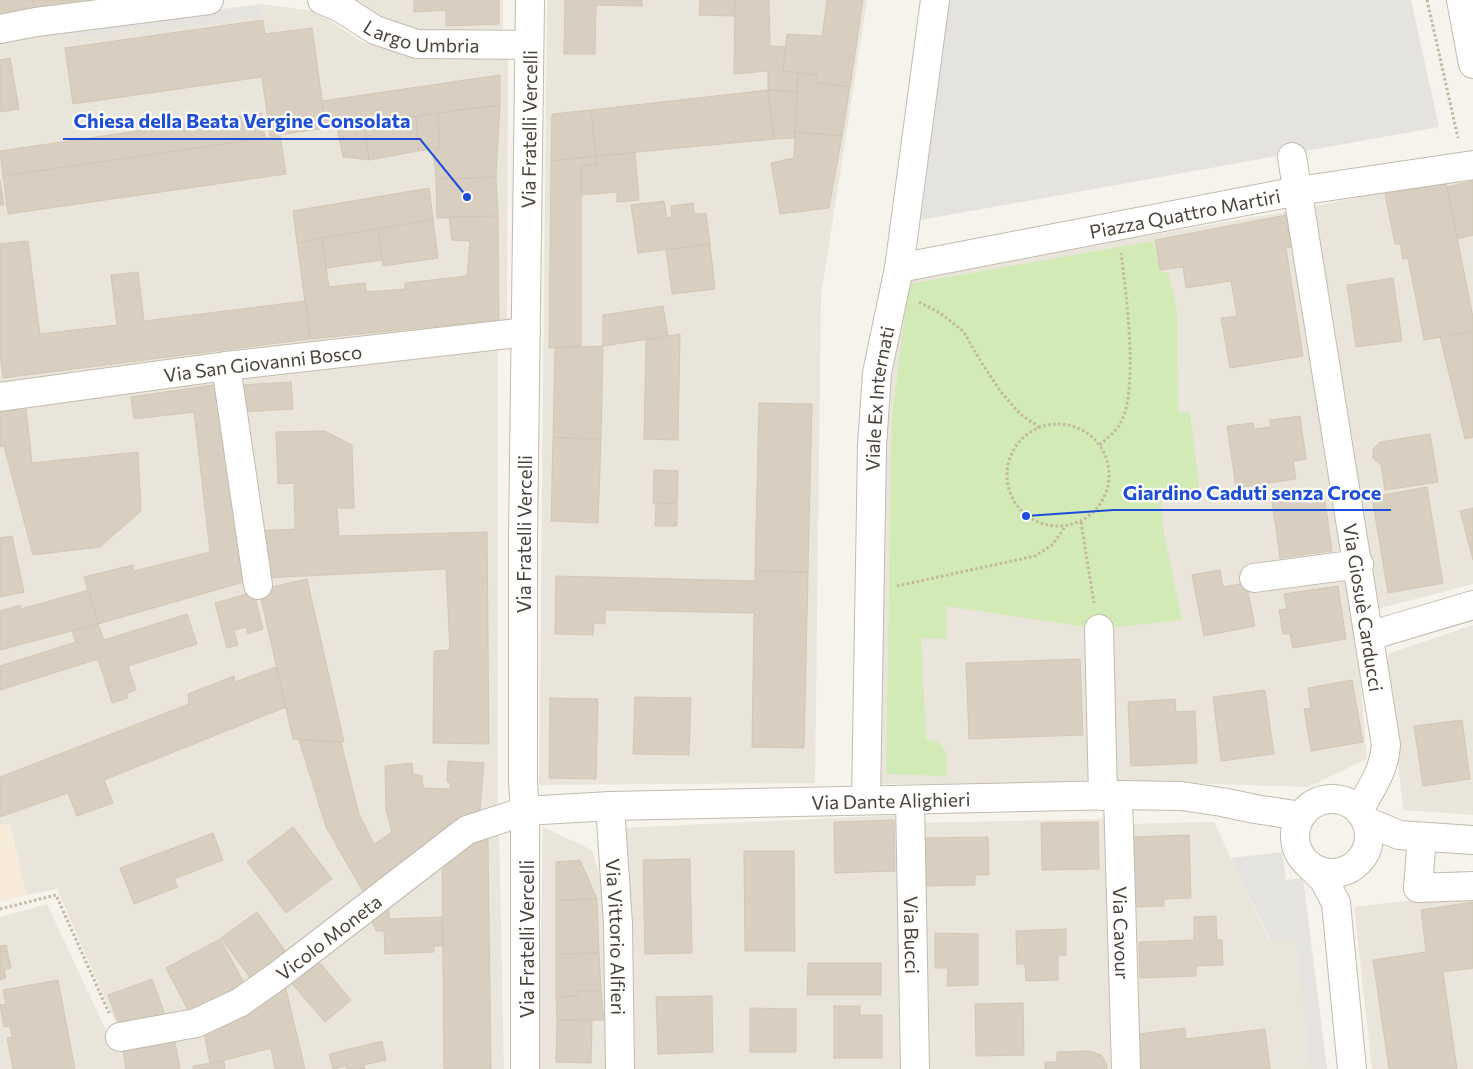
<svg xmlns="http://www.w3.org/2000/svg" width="1473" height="1069" viewBox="0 0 1473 1069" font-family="Commissioner,sans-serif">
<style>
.residential{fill:#eae5da}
.commercial{fill:#f7ead8}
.green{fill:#d2eab5}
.parking{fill:#e5e3e0}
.building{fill:#d8cfc1;stroke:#d3c7b4}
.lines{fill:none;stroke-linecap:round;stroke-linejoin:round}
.minor-casing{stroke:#c2bbae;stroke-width:30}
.path{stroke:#c4b79f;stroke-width:3;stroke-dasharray:2.5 2.5;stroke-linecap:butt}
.minor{stroke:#fff;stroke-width:28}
.labels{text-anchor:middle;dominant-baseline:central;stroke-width:4.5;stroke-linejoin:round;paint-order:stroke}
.street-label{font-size:19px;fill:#4b4439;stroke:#fff}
.leader{fill:none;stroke:#1d4ed8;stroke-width:2}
.callout-dot{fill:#1d4ed8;stroke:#fff;stroke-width:2}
.callout-label{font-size:20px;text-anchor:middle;font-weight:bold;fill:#1d4ed8;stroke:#fff;stroke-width:4.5;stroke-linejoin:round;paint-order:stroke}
</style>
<rect width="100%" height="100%" fill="#f6f3ec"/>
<g class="residential">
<polygon points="344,0 503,0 503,29 421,31 399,27"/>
<polygon points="547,0 867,0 821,296 815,783 539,785"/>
<polygon points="261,4 314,11 364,43 415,56 508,59 507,326 0,385 0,37"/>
<polygon points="1473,172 1473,584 1373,610 1312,207"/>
<polygon points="1290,211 1356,628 1367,759 1308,787 1182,783 880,784 883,420 904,278"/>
<polygon points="498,350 498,818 238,997 120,1033 57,889 26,895 10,824 0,825 0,406 204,378"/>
<polygon points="1473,625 1473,815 1403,810 1398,761 1383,670 1390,653"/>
<polygon points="902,815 906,1069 623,1069 620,828"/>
<polygon points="1104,819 1111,1069 924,1069 916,823"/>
<polygon points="1214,822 1269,939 1295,938 1310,1069 1129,1069 1128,824"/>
<polygon points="543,827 592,850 608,904 610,1069 538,1069"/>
<polygon points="499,828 504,1069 0,1069 0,917 47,904 111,1041 200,1026 440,852"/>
<polygon points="1473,893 1473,1069 1372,1069 1354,907"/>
</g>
<polygon class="commercial" points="9,824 26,895 0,902 0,825"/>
<path class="green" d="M1153,241L1160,272H1168L1177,311L1178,413L1190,412L1200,497H1160L1164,534L1182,620L1099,629L946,606L947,639L921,638L926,739C950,742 946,755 947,776L886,774L892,415L909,284Z"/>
<g class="parking">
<polygon points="948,0 1411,0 1439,127 921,220"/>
<polygon points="258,6 261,18 168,28 167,24 76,38 73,30"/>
<polygon points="1282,852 1286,880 1303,878 1327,1069 1310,1069 1295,938 1270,939 1231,858"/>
</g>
<g class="building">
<polygon points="0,0 33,0 34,10 0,17"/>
<polygon points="33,0 98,0 34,10"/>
<polygon points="414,0 499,0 499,24 446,26 446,10 414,12"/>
<polygon points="565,0 642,0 642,6 596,5 595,54 564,54"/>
<polygon points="700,0 735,0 734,16 699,15"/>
<polygon points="735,0 769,0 770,46 786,47 783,71 798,73 797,92 768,90 768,71 734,74"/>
<polygon points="827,0 863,0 850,87 816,83 817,75 783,71 787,34 822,36"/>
<polygon points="263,20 265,34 312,28 326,128 270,136 262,77 73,104 65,48"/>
<polygon points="10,58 19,109 0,112 0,60"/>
<polygon points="798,73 817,75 816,83 850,87 842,136 795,132"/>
<polygon points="500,75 500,105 355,124 354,128 326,128 322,101"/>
<polygon points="768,90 774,139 596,156 591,110"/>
<polygon points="768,90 797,92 795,138 774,139"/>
<polygon points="500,105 496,177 436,179 433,150 439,148 438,113"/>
<polygon points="591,110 596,156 551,161 552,114"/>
<polygon points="261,113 265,138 3,176 0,151"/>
<polygon points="438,113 439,148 418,151 416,116"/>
<polygon points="416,116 418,151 369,160 364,123"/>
<polygon points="364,123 369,160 343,157 337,128 354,128 355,124"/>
<polygon points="795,132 842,136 829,208 780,214 771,163 794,158"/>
<polygon points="280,136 286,174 8,214 3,176"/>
<polygon points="635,153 639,200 617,202 617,192 582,195 581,166 597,164 596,156"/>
<polygon points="596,156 597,164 581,166 581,346 549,348 551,161"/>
<polygon points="496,177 498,216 437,218 436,179"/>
<polygon points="0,180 4,205 0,205"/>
<polygon points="1473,181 1473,235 1458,239 1447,187"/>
<polygon points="1446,183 1473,317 1473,331 1424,340 1408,258 1403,259 1400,244 1395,244 1385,194"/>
<polygon points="429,188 433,219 297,243 293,211"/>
<polygon points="664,201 667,218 672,217 671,206 693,203 694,214 706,213 710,244 638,253 631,205"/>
<polygon points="1286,215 1291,247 1286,248 1303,356 1230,368 1221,318 1237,316 1231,281 1186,288 1183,267 1160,270 1155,240"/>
<polygon points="498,216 499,320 310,339 297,243 322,238 329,287 365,283 366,292 405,289 405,283 467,276 470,241 452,240 449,217"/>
<polygon points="433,219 438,258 383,266 378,229"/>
<polygon points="378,229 382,260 326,268 322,238"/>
<polygon points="28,241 40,334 117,325 111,275 138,272 144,321 306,301 310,339 3,378 0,354 0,244"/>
<polygon points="710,244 715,289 672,294 666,250"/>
<polygon points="1393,278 1402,341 1356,347 1347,285"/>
<polygon points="663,306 668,336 603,346 603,315"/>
<polygon points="1473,331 1473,437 1465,439 1440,337"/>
<polygon points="680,334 678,440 644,439 646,340"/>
<polygon points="603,346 601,439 553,438 555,348"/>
<polygon points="291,382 293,409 244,412 242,385"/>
<polygon points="220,384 247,581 98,624 84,577 133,565 134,571 210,552 194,412 134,419 131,397"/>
<polygon points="759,403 812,404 808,572 755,571"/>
<polygon points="26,408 32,463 138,452 141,511 100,547 33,555 4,446 0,447 0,412"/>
<polygon points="1300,416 1306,459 1293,461 1296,479 1236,488 1227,426 1253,423 1254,429 1271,427 1270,420"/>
<polygon points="325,431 352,445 354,508 337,508 339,536 487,532 489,744 433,743 434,651 450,650 446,569 263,578 255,531 295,529 294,483 278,484 276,432"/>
<polygon points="1430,434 1438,482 1385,490 1381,465 1373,458 1373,449 1380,442"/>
<polygon points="553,438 601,439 598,523 551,521"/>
<polygon points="654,470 678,471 677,504 653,503"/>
<polygon points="1427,487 1443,583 1388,593 1372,497"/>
<polygon points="1324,494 1332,551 1280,558 1272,501"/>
<polygon points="656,503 677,504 677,526 655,526"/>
<polygon points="1473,508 1473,560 1460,511"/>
<polygon points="12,536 24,592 0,597 0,538"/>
<polygon points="1220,570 1223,587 1246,583 1255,626 1204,636 1192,575"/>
<polygon points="755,571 808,572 804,748 752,747 754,613 605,610 605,624 594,623 593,635 555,634 556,576 755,581"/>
<polygon points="307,579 344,742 293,739 259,590"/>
<polygon points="1338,586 1346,639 1293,648 1290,634 1283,634 1279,610 1287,609 1284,594"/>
<polygon points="89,590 98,624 0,650 0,611 20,605 21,609"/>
<polygon points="254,592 263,629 248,634 246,627 234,630 238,645 227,648 215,603"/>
<polygon points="187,614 197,644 128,666 136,690 126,694 128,698 112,703 98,659 0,690 0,666 76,642 72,631 98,624 104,640"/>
<polygon points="1080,659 1083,735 969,739 966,663"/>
<polygon points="276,667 286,707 104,780 113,803 77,816 68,793 0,817 0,777 189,704 188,694 234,676 235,682"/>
<polygon points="1352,680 1363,742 1311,751 1304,709 1311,708 1308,688"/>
<polygon points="1265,690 1274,754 1221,761 1213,697"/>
<polygon points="635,697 691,698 689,755 633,754"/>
<polygon points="550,698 598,699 596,779 549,778"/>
<polygon points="1175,699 1176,712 1195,711 1197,763 1131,766 1128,702"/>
<polygon points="1462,720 1470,779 1423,786 1414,726"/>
<polygon points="299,740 341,742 359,814 374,844 392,832 386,810 385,766 412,763 413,774 422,776 423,788 450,789 451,783 447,782 448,761 484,763 479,821 366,897 326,827"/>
<polygon points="894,820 895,871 835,873 834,822"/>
<polygon points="1098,822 1099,869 1042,870 1041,823"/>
<polygon points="293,827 332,879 286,913 247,862"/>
<polygon points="213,833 223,860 174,879 178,887 134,904 120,868"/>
<polygon points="1189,835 1191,898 1164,899 1164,906 1135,907 1132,837"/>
<polygon points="988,837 989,875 975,875 975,885 922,886 921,838"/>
<polygon points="466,839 488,839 491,1069 444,1069 442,854"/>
<polygon points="744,851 794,851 795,951 745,951"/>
<polygon points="690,859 692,953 645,954 643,860"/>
<polygon points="580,860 597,899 556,900 556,862"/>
<polygon points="597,899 599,953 556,954 556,900"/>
<polygon points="389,900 389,919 442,917 443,946 434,946 434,952 385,954 384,931 376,931 370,915"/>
<polygon points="1473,902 1473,968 1443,972 1457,1069 1389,1069 1373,960 1426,952 1421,910"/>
<polygon points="257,912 289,956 253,982 221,938"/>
<polygon points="1216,916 1217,940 1222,940 1223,965 1196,966 1196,976 1140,978 1139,942 1194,940 1194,917"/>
<polygon points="1066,929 1066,955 1058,955 1058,980 1026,981 1025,964 1017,964 1016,931"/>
<polygon points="935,933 978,934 978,985 947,986 948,968 935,968"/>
<polygon points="220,939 246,986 191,1016 166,968"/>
<polygon points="6,945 11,968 4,970 6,978 0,980 0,946"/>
<polygon points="599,953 601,991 578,991 578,996 556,997 556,954"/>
<polygon points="315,957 351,1000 325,1022 288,979"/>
<polygon points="808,963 881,963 881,995 807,995"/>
<polygon points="152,979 165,1015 121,1031 108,995"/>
<polygon points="58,980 75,1069 13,1069 7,1038 12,1037 10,1026 4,1027 0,1006 0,1005 6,1004 3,990"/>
<polygon points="285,985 305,1069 275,1069 271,1048 210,1064 203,1026"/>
<polygon points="578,991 601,991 604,1020 557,1020 556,997 578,996"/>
<polygon points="712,996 713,1052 658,1054 656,997"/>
<polygon points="1023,1003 1024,1055 976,1056 975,1004"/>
<polygon points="834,1006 860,1006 860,1015 882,1015 882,1058 834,1058"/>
<polygon points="750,1008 796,1009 796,1052 750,1052"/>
<polygon points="557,1020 592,1021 591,1063 556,1062"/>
<polygon points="1185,1028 1186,1039 1265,1029 1270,1069 1136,1069 1131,1035"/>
<polygon points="173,1031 180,1069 126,1069 121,1040"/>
<polygon points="382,1041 386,1060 364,1065 365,1069 347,1069 346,1066 333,1069 329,1054"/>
<polygon points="1089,1051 1101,1055 1107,1064 1107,1069 1045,1069 1045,1062 1057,1062 1057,1052"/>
<polygon points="224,1061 225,1069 193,1069 193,1066"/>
</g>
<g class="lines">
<g class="minor-casing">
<g id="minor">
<path id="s1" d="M322,0L341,8L375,30L417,44L529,45"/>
<polyline points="1461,0 1473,64"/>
<polyline points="0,29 36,22 209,0"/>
<path id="s2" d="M1292,157L1386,745C1384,771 1372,787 1359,810"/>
<path id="s3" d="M899,268L1298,191L1473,165"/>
<polyline points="226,366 258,585"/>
<path id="s4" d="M0,397L226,366L526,332"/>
<polyline points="1254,578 1359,564"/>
<polyline points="1099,629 1103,796"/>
<polyline points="1369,636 1473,605"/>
<path id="s5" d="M1118,795L1126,1069"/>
<circle cx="1332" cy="836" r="37"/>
<path id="s6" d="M866,800L872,446L877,373L899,268L935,0"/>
<path id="s7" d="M910,800L915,1069"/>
<path id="s8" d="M610,806L618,924L620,1069"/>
<polyline points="1366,821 1399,835 1473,840"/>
<polyline points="1422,837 1418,888 1473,886"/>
<polyline points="1310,866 1324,880 1336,903 1352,1069"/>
<path id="s9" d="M120,1037L196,1023L239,1003L276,977L467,830L525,811L610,806L1118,795L1181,796L1222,802L1255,809L1301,816"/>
<path id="s10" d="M525,1069V811L523,782V537L530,0"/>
</g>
</g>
<g class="path">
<polyline points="1427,0 1458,138"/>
<polyline points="919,302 940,313 963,331 983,365 1001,392 1020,414 1039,427"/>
<circle cx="1058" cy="475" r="51"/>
<path d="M1100,445C1107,438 1117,431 1121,422C1139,387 1126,293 1121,253"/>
<polyline points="1081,522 1094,603"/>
<polyline points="897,586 1035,556 1052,545 1065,527"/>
<polyline points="0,909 56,895 109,1013"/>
</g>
<use href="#minor" class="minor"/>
</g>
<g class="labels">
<g class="street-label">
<text stroke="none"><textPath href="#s1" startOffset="109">Largo Umbria</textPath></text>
<text stroke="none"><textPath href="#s10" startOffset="940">Via Fratelli Vercelli</textPath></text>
<text stroke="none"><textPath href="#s3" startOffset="291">Piazza Quattro Martiri</textPath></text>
<text stroke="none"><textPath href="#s4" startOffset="265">Via San Giovanni Bosco</textPath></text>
<text stroke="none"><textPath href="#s6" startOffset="402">Viale Ex Internati</textPath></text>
<text stroke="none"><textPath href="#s10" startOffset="535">Via Fratelli Vercelli</textPath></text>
<text stroke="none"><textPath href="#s2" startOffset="456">Via Giosuè Carducci</textPath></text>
<text stroke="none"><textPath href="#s9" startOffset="838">Via Dante Alighieri</textPath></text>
<text stroke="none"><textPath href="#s5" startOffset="138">Via Cavour</textPath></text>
<text stroke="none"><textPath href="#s7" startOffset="135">Via Bucci</textPath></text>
<text stroke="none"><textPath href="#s9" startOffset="236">Vicolo Moneta</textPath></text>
<text stroke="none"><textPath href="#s8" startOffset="131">Via Vittorio Alfieri</textPath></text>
<text transform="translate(526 939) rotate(-90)">Via Fratelli Vercelli</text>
</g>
</g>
<path class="leader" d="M467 197L420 139H63M1026 516L1113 510H1391"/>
<g class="callout-dot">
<circle cx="467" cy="197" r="5"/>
<circle cx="1026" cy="516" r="5"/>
</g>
<g class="callout-label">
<text x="242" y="128">Chiesa della Beata Vergine Consolata</text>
<text x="1252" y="500">Giardino Caduti senza Croce</text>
</g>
</svg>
